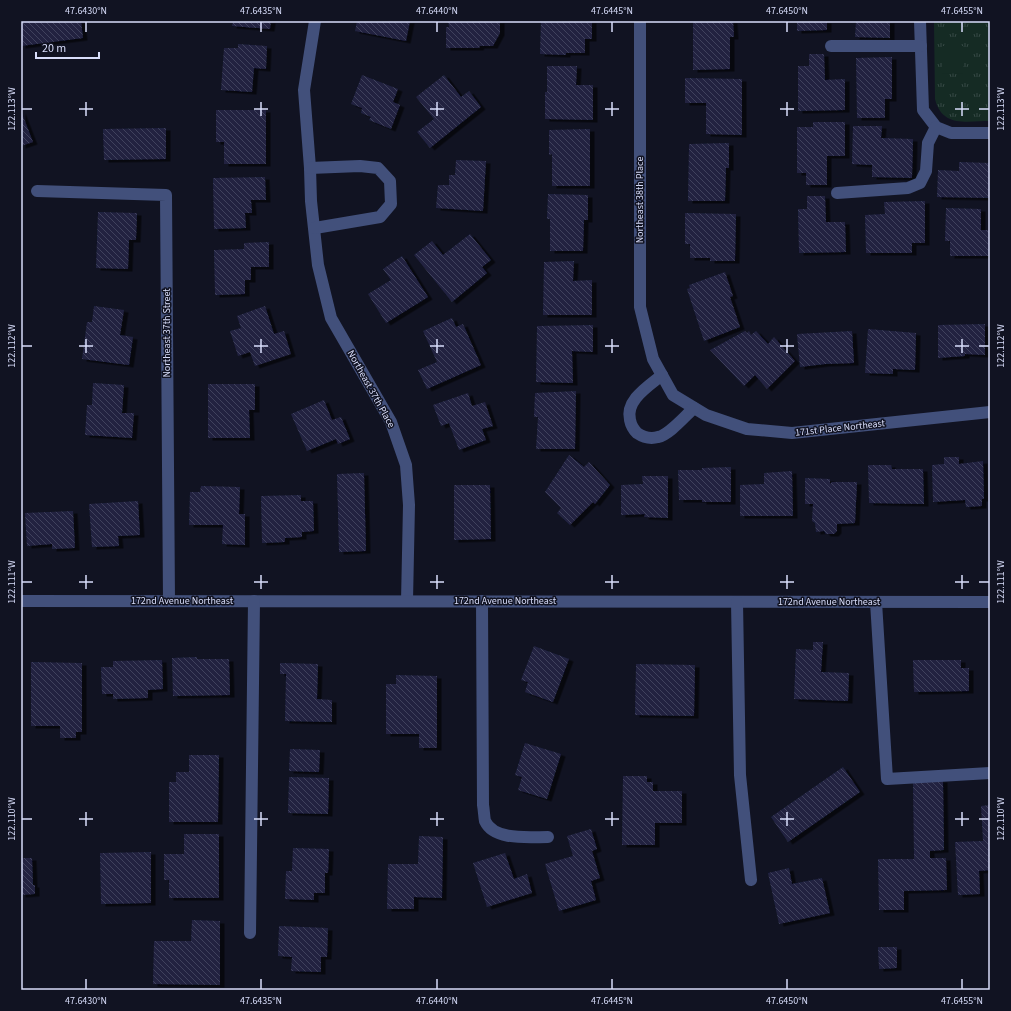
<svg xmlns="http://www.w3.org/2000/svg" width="1011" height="1011" viewBox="0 0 1011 1011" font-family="'Source Sans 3',sans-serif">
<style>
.grass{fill:url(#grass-tufts)}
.park{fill:#152b24}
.building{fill:url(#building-back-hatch);filter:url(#shadow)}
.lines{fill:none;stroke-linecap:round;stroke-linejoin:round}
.minor{stroke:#42507b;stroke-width:12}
.ticks{fill:none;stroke:#d8ddfa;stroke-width:1.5}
.labels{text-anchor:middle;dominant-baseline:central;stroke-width:3;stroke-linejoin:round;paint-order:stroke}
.street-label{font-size:10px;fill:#d8ddfa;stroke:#111322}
.neatline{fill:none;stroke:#d8ddfa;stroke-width:1.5}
.ticks-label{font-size:10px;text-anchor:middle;fill:#d8ddfa}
</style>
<defs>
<pattern id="grass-tufts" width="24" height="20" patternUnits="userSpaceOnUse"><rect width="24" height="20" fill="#152b24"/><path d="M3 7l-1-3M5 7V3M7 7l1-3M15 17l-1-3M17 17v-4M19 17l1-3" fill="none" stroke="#364945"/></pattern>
<pattern id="building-back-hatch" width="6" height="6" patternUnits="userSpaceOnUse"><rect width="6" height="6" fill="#202241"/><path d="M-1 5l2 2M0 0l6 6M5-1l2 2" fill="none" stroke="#40425d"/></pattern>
<filter id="shadow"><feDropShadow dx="4.5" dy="2.5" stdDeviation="0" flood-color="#0009"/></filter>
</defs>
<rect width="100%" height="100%" fill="#111322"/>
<path class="grass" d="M934,21H990V121C967,121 942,128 935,99Z"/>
<polygon class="park" points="942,46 963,46 963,73 942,74"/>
<g class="building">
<polygon points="21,21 81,21 83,38 21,46"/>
<polygon points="233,21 271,21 270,29 232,26"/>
<polygon points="357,21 410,21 406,41 355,31"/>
<polygon points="448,21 500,21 500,33 493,46 480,46 479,48 446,48 446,27 449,27"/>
<polygon points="541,21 592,21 592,39 585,39 585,53 566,53 566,55 540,54"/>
<polygon points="693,21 733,21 734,37 730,37 730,69 693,70"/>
<polygon points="797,21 827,21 827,30 797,31"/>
<polygon points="856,21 890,21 890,38 855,37"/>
<polygon points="238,44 267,46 266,69 254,68 252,92 221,90 224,48 238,48"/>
<polygon points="809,54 824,54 825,80 845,79 845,110 798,111 798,66 809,66"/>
<polygon points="892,57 892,99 885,99 885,118 857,118 856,58"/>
<polygon points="547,66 577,66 576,85 593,85 593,120 545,119 545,92 547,92"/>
<polygon points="362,75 398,89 393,102 400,105 391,129 369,120 371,117 361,113 362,108 351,104"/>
<polygon points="444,75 461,97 469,91 481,107 430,148 417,132 434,119 416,97"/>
<polygon points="685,78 742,79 742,135 706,134 706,103 685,103"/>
<polygon points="216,110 266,110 266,164 224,164 224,142 216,142"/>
<polygon points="21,111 33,142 21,146"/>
<polygon points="813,122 845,122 845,156 827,156 827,185 806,185 806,173 797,173 797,127 813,127"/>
<polygon points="853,126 882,126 881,138 913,139 912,178 872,177 872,165 852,164"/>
<polygon points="166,128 166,159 104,160 103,129"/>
<polygon points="590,129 590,186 552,186 552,154 549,155 549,130"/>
<polygon points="729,143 729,168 726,168 725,201 688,201 689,144"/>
<polygon points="456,160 486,161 483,211 436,208 438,185 449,185 449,175 455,175"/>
<polygon points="959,162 990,163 990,198 937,197 938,170 959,171"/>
<polygon points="265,177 266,200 251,200 252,213 245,213 246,228 214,229 213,178"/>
<polygon points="548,194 588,195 588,220 584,220 583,251 550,251 550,219 547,219"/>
<polygon points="807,196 825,196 826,222 845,222 846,252 799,253 798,209 807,209"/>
<polygon points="925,201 925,243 912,243 912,253 866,253 865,215 885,214 884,202"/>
<polygon points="946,208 981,209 981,230 990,230 990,256 950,256 950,241 945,241"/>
<polygon points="98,212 137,213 136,240 129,240 128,269 96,268"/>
<polygon points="685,213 736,214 735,261 710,261 710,258 690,258 690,244 685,244"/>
<polygon points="470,234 491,260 482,267 487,273 452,302 414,255 432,241 443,255"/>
<polygon points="269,242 269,267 251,267 251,280 245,280 245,294 215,295 214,250 244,249 244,243"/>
<polygon points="402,256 428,297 386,323 368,294 391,280 383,269"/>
<polygon points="574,261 573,281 592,280 592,315 543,315 544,262"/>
<polygon points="725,272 733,296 730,297 740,327 704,341 687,289 690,288 689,285"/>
<polygon points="94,306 124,310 120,335 133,337 129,365 82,359 87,322 92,322"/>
<polygon points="265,306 274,334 284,331 291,354 255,366 250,352 238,356 230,331 241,328 237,316"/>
<polygon points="452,318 456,327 463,324 481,365 427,389 418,370 437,362 423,331"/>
<polygon points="985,324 985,355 965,354 965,356 938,358 938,325"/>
<polygon points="593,325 593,352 572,351 573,383 536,382 537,326"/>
<polygon points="868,329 916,333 915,370 893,369 893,374 865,373"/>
<polygon points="745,331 747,333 749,331 751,335 756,331 768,344 774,337 795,361 767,389 755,375 744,386 710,350"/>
<polygon points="852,331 854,363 825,364 800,367 797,334"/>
<polygon points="93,383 124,385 122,413 134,413 132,438 85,435 87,405 92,405"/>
<polygon points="208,384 255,384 255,410 249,410 250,438 208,438"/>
<polygon points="576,391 575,449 536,449 538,417 534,417 535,393"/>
<polygon points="468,393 472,406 485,402 493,426 482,429 486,440 459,450 449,423 441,426 433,405"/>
<polygon points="324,400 332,420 341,417 350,439 338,444 336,439 307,451 291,414"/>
<polygon points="569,455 584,467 589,462 610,485 595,504 593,502 570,525 557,513 561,508 545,492"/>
<polygon points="944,457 959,457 959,464 983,461 984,499 982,499 982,506 966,507 965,500 933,502 932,465 944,464"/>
<polygon points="868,465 891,465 892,469 923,469 924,504 869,503"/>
<polygon points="731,467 731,502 702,502 702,500 679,500 678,470 702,470 702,468"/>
<polygon points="792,471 793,516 740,516 740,485 764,484 764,473"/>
<polygon points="364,473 366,551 339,552 337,474"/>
<polygon points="642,476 668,476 668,518 644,517 645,514 621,515 621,485 643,484"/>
<polygon points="805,478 830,479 830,484 832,482 857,482 855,523 837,524 837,531 834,534 826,534 824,531 816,532 815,523 812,521 813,504 805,504"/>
<polygon points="454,485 490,485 491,539 454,540"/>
<polygon points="201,486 240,487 239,514 245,514 245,545 222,544 223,525 189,525 190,492 200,492"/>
<polygon points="301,495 301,501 313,501 314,531 302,532 302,537 285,538 285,542 262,543 261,496"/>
<polygon points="138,501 140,535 118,536 119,546 92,547 89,504"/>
<polygon points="73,511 75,548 52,549 52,544 27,546 25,513"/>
<polygon points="813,642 823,642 821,672 849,673 848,701 794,699 796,649 813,650"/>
<polygon points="534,646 569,659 553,702 525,692 528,682 521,680"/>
<polygon points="197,657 197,659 229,659 230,695 173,696 172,658"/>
<polygon points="162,660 163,689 148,690 148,698 113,699 113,694 102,694 101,667 113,667 113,661"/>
<polygon points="913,660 961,660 961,668 969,668 969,691 914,692"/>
<polygon points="31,662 82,663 82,732 76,732 76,738 60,738 60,726 31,726"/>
<polygon points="280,663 318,664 317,699 332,700 332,722 285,721 286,674 280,674"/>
<polygon points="636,664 695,665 694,716 635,715"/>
<polygon points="396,675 437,676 437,748 419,748 419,734 386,734 386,684 396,684"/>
<polygon points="525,743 561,754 547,799 518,790 522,777 515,775"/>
<polygon points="290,749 320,750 319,772 289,771"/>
<polygon points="189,755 219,755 218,822 169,822 169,782 176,782 176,772 189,772"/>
<polygon points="843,767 860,792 788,842 771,817"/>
<polygon points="623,776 647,776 647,782 653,782 653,791 682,791 682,823 655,823 655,845 622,845"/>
<polygon points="289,777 329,778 328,814 288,813"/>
<polygon points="943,780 944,850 930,851 930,858 946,858 947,890 904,891 904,910 879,910 878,859 914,859 913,781"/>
<polygon points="990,805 990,870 979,871 980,894 958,895 955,842 983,841 981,806"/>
<polygon points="591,829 597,849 592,851 600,878 591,881 596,900 559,911 545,864 573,856 567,836"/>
<polygon points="184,834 219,834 219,898 169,898 169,880 164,880 164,854 184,854"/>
<polygon points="419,836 443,837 442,898 414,897 414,909 387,909 388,864 418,864"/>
<polygon points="293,848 329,849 328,873 325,873 325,893 314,893 314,900 285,899 286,871 292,871"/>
<polygon points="151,852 151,903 101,904 100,853"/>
<polygon points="505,853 514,879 527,874 532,893 487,907 473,863"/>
<polygon points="21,858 32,858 33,885 35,885 35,894 21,895"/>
<polygon points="789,868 792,884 822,878 830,913 779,924 768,873"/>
<polygon points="192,920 220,921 220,985 153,984 154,941 191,941"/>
<polygon points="279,926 328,928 327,957 321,957 321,972 291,971 292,957 278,956"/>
<polygon points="878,947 897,947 897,968 879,969"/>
</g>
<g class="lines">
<g class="minor">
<polyline points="315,21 304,90 310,168 311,201 318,265 331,318 391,422 406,465 409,505 407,601"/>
<polyline points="640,21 640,307 653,359 673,395 706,415 747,429 792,433 990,412"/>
<polyline points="920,21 923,110 936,127 951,133 990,133"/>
<polyline points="831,46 921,46"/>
<polyline points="310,168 360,166 378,168 390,181 391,204 380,217 315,228"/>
<polyline points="37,191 166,195 169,600"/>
<polyline points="837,193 908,188 920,183 926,171 928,143 936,127"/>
<path d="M662,375C649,386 625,400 630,420C631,425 633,429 637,433C643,437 651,439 658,437C669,435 685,416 694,408"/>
<polyline points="21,601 990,602"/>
<path d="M482,601L483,805C484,810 484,816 485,821C494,841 529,837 548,837"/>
<polyline points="737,602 740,775 751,880"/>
<polyline points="876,602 887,779 990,773"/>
<polyline points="250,933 254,601"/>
</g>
</g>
<path class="ticks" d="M86,22V32M261,22V32M437,22V32M612,22V32M787,22V32M962,22V32M86,102V116M261,102V116M437,102V116M612,102V116M787,102V116M962,102V116M22,109H32M79,109H93M254,109H268M430,109H444M605,109H619M780,109H794M955,109H969M979,109H989M86,339V353M261,339V353M437,339V353M612,339V353M787,339V353M962,339V353M22,346H32M79,346H93M254,346H268M430,346H444M605,346H619M780,346H794M955,346H969M979,346H989M86,575V589M261,575V589M437,575V589M612,575V589M787,575V589M962,575V589M22,582H32M79,582H93M254,582H268M430,582H444M605,582H619M780,582H794M955,582H969M979,582H989M86,812V826M261,812V826M437,812V826M612,812V826M787,812V826M962,812V826M22,819H32M79,819H93M254,819H268M430,819H444M605,819H619M780,819H794M955,819H969M979,819H989M86,979V989M261,979V989M437,979V989M612,979V989M787,979V989M962,979V989"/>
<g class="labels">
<g class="street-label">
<text transform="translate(640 200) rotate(-90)">Northeast 38th Place</text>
<text transform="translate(167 333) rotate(-90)">Northeast 37th Street</text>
<text transform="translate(371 389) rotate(61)">Northeast 37th Place</text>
<text transform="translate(840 428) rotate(-6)">171st Place Northeast</text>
<text x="182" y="601">172nd Avenue Northeast</text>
<text x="505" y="601">172nd Avenue Northeast</text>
<text x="829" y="602">172nd Avenue Northeast</text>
</g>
</g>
<rect width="1011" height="1011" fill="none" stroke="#111322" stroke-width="44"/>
<path d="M36 52v6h63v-6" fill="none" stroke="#d8ddfa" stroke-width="2"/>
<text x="42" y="52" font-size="12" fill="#d8ddfa" stroke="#111322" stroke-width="3" paint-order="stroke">20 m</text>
<rect x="22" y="22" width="967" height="967" class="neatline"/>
<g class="ticks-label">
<text x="86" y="14">47.6430°N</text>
<text x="261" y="14">47.6435°N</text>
<text x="437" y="14">47.6440°N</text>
<text x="612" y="14">47.6445°N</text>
<text x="787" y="14">47.6450°N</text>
<text x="962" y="14">47.6455°N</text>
<text transform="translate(1000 109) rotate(-90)" y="4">122.113°W</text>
<text transform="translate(11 109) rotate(-90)" y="4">122.113°W</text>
<text transform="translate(1000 346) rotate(-90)" y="4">122.112°W</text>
<text transform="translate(11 346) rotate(-90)" y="4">122.112°W</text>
<text transform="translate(11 582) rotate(-90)" y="4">122.111°W</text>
<text transform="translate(1000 582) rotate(-90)" y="4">122.111°W</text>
<text transform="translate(11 819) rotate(-90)" y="4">122.110°W</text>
<text transform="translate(1000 819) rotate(-90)" y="4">122.110°W</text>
<text x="86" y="1004">47.6430°N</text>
<text x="261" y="1004">47.6435°N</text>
<text x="437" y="1004">47.6440°N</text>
<text x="612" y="1004">47.6445°N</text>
<text x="787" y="1004">47.6450°N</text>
<text x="962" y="1004">47.6455°N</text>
</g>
</svg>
